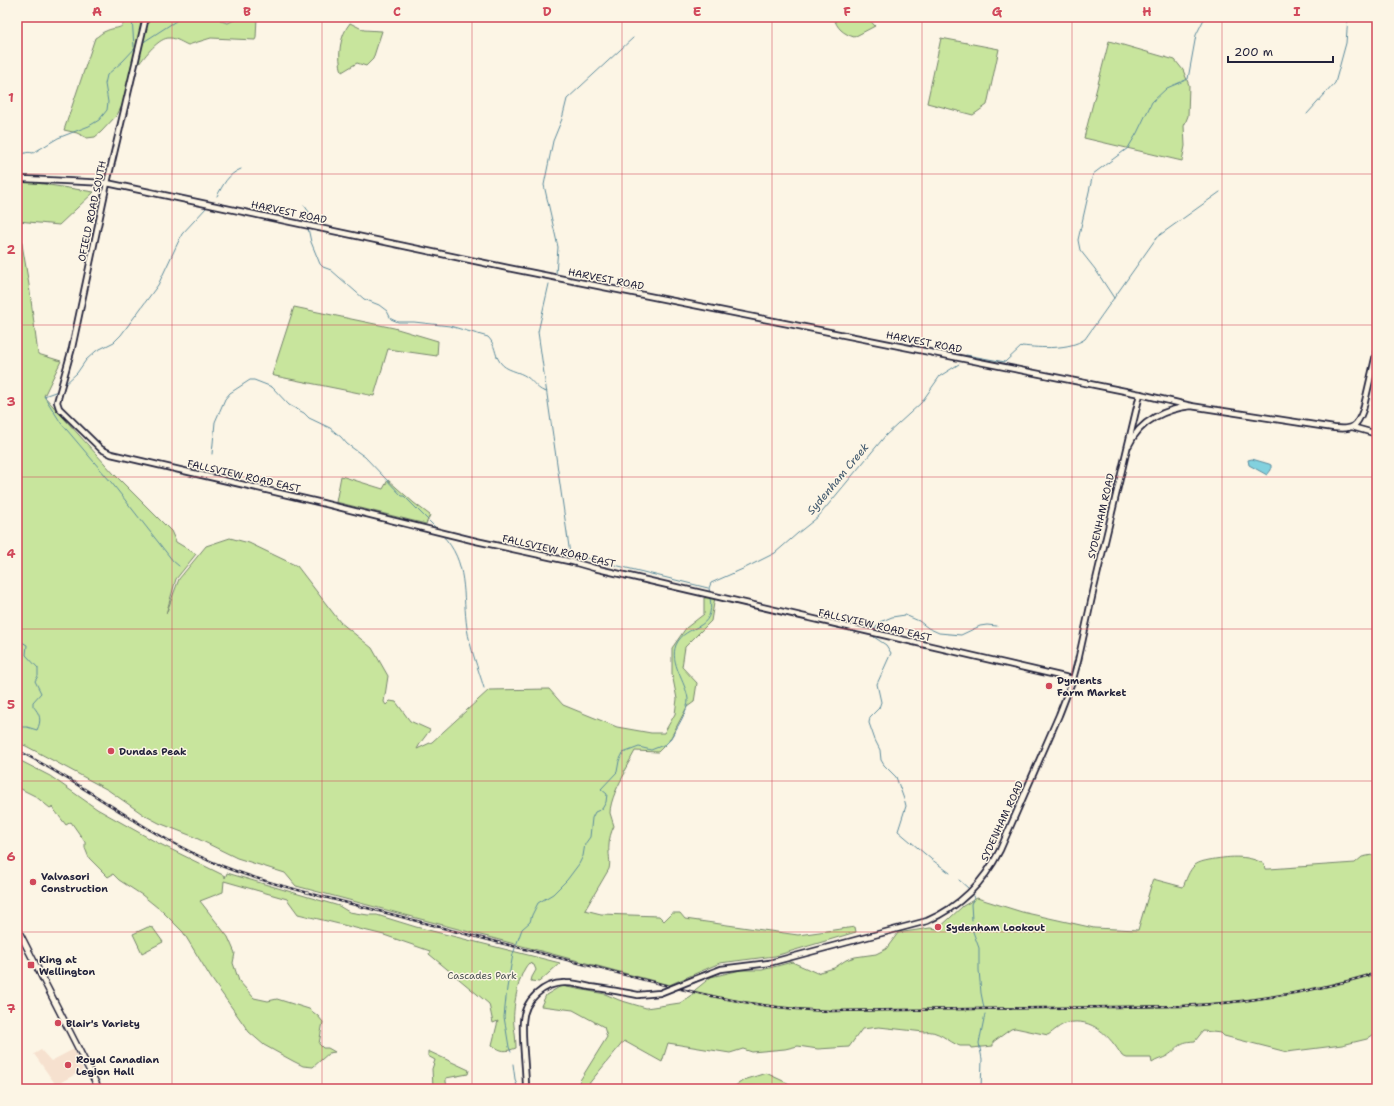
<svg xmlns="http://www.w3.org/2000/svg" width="1394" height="1106" viewBox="0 0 1394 1106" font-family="'Shantell Sans',sans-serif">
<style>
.built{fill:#f6e1cf}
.green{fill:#c8e59d;stroke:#75846c}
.water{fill:#82d1de;stroke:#5c8b9d}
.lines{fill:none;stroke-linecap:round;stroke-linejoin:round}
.stream{stroke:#5c8b9d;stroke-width:1}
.secondary-casing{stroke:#22223b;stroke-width:8}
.primary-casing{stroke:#22223b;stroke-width:8}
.secondary{stroke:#fcf5e5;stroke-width:4.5}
.primary{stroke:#fcf5e5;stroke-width:5}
.rail-casing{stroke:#22223b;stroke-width:2.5}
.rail{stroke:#fcf5e5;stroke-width:1;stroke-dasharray:3;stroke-linecap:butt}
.secondary-bridge-casing{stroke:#22223b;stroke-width:8;stroke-linecap:butt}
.secondary-bridge{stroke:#fcf5e5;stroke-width:4.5}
.grid{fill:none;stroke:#d1495b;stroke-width:1;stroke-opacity:0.55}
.poi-dot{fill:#d1495b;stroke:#fcf5e5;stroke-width:1.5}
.labels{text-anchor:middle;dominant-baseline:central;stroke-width:3;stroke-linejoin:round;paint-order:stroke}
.street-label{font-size:10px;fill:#22223b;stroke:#fcf5e5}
.poi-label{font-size:10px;font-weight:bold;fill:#22223b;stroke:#fcf5e5;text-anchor:start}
.park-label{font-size:10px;fill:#4c5354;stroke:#fcf5e5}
.water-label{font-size:11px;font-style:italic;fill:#3f576c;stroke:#fcf5e5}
.neatline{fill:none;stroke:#d1495b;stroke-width:1.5}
.grid-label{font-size:13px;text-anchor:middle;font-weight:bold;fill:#d1495b}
</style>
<rect width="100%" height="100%" fill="#fcf5e5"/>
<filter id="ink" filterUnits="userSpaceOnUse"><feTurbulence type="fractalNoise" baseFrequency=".025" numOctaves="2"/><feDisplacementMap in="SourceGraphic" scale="8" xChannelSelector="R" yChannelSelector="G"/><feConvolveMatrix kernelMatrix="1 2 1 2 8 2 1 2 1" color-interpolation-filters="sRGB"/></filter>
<g filter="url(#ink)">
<polygon class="built" points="74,1049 83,1070 56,1085 34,1054 41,1050 51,1061"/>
<g class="green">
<path d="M124,17H220L221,21L228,23L240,17H257L256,38L255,40L211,38L188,45C183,43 176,38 170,38C159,37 145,56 139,64L136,65L124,102L117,115L101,132L95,137L87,138L77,133L64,130L95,38C99,36 102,32 106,31C116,26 125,31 124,17Z"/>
<path d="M834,17H867L875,26L854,37C844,34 836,28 834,17Z"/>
<path d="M350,23L364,30L382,31L373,59L366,66L357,63L342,72C337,56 340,35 350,23Z"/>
<polygon points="941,38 999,49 987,105 973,115 927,103"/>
<polygon points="1109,41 1175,60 1183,70 1189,85 1188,116 1184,126 1185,146 1182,161 1084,138"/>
<path d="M17,180L94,192L59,225L18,221L29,285L38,354L61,361L44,396L114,474L171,531L176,542L196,554L176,579L166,614L179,579L206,546L230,538L249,543L297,566L340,622L372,648L388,676L384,702L386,705L390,701L396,702L410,721L430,730L421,742L417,749L432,742L489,690L549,689L563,705L617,727L651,733H664L675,714L677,699L672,674V648L686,628L704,614V598L715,597L711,621L685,647L682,667L697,683L694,702L687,707L669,741L658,752L635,751L624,771L625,773C619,783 610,801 610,813C611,817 613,822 614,826C611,832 609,839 609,845C608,854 611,861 609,869L585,910L601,914L659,916L664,921L672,913H680L685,919L798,935L855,927L856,932L775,956L720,963L669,985L296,886L285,873L237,858L192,836L159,823L144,815L108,790L26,746L17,743Z"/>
<polygon points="294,307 394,328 438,341 437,356 388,349 374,396 275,376 272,375"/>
<polygon points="341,476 383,489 388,480 414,503 430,515 426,524 336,502"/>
<path d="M17,759L50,776L97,809L156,842L225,876V878L227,873L339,906L349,912L368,915H377L416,927L560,963L539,982L531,981L532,977L536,970L534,965L529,963C518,973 512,1011 514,1026C515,1034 516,1040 516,1048C505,1052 502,1052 492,1045L498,1021L493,1023L489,1004L429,954L430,951L384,935L298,914L287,899L224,881L223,892L200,901L228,937L235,953L233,963L239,981L254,998L268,1001L277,999L309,1009L318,1016L323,1022L319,1044L323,1048H328L335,1052L329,1053L313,1067L303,1066L293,1061L264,1045L249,1032L211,978L183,932L163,912L142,895L119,880L113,874L108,877L89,858L85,848V842L71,822L66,825L52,807L50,808L35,796L17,787Z"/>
<path d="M1377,854V1032L1367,1039L1342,1045L1287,1052L1224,1036L1221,1033L1203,1031L1195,1041C1176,1042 1181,1047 1167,1056C1162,1059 1157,1059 1152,1063L1151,1058H1127L1122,1056C1110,1036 1092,1017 1067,1023C1060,1025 1054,1031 1048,1035L1015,1028L1011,1029L993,1042V1046L971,1048L970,1046C967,1046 963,1046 960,1046C948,1042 938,1029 924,1032L879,1027L862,1029L849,1047L818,1049L798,1046L785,1049L752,1052L743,1049L730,1053L668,1043L662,1062L624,1041L587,1086L579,1082L607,1037L604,1027L573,1010L541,1006L546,995L561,986L605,994L619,1000L646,1008L680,1003L691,996L695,990L711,977L741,970H762L792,962L817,973L834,968L846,960L855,957L876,954L886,949L898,933L930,928L938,929L963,906L977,898L1022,912L1094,928L1138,930L1153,879L1183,887C1186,880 1189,870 1195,865C1199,862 1204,861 1209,860C1227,857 1247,854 1264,864L1265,869H1269L1355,863L1362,857Z"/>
<polygon points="148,927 153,928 163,942 142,953 133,934"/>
<polygon points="428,1051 469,1070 468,1074 446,1078 446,1082 448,1089 436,1089 433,1087 432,1069 435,1060 428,1056"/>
<path d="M766,1073L796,1087L818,1089H743L759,1087C754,1085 745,1086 741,1089L732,1088L744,1080Z"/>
</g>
<polygon class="water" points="1252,459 1269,464 1271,465 1271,470 1267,475 1249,465 1248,460"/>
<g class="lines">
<g class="stream">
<polyline points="132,17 134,47"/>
<polyline points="142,43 182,17"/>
<polyline points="1307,114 1335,83 1346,43 1348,17"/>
<path d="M17,158C24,154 25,151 33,153L58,138L89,126L99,120L107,110L108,102L105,84L107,75L123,61L137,46"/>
<path d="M217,196C223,185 228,174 241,169"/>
<polyline points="304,205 309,212 309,221"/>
<path d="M308,228L311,242L320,264L323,267L331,270L364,299L379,305L387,311L391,319L398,322H414L450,326L488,337C496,345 494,354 500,362C506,371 519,371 527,377C534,382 538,391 547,392"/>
<polyline points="556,274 558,247 544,185 553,141 562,119 567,99 633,38"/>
<polyline points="549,284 538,332 570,554 708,588"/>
<polyline points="1114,298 1095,269 1080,250 1078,240 1093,174 1128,148 1137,133 1152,102 1167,88 1188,79 1196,35 1205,17"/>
<path d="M966,355L1005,362L1022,346C1041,348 1069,350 1085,339L1157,237L1220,192"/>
<polyline points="63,386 77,373 86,360 96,351 114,342 121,335 158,285 182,234 207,207"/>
<polyline points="58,391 44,396 61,423 111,482 173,561 179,566"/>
<polyline points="212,454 215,422 225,399 230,393 250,380 254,380 272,387 289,405 304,413 309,418 330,428 341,437 347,444 365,457 402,496 404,496 437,529"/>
<path d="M442,535C469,562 462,595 467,628C470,648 478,668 484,688"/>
<polyline points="710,594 709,588 711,583 745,568 775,553 798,533 818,517 886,435 921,403 940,376 959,364"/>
<polyline points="875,629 880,622 892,617 905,615 919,621 928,628 939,633 961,635 980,626 987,625 997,626"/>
<polyline points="874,637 886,645 891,653 877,684 881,702 879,708 870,717 869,723 875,740 880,750 881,760 884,765 896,777 905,802 906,806 898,831 931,859 950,873"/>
<path d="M17,639L27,645L26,655L38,668V676L35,681L41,693L33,702V706C40,714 42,720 37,730L27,727H17"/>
<polyline points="959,880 968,888"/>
<polyline points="972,920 971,904 974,898 973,896"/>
<polyline points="972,924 972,929 979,948 979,970 981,993 984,1008"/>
<path d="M511,1052L509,1047L504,1017L507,988L513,954L522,929L530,922L532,915L538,903L553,894L567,880L579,864L583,856L585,844L590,837L592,818L595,812L602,809L606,802L607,794L601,789L617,772L619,761L623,753L639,747L651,750L666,744L669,741C675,731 689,710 688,699C686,682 669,663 676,645C686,622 716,634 710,597"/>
<polyline points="513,1064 515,1079 518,1089"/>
<polyline points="981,1089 982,1059 979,1043 985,1014"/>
</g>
<g class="secondary-casing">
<g id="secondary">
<polyline points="146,17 107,183 72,348 57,402 59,408 101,449 111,454 318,502 476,541 573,562 594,568 1073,679"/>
<polyline points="17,178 24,179 107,183 508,268 1140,394 1191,406"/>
<polyline points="1352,427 1377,434"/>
<path d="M1129,445C1140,420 1166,409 1191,406L1334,428C1352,430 1357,427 1363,410L1377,350"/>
<path d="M695,979L721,969L769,963L927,921C959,907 984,882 1000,850L1059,715L1073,679L1078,661L1094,588L1140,394"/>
<path d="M526,1089C526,1067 522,1044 523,1022C524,1000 544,982 566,983C574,983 582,985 590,987C606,989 622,992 638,995"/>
</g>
</g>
<g class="primary-casing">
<polyline id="primary" points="17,928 99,1089"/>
</g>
<use href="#secondary" class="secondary"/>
<use href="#primary" class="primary"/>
<g class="rail-casing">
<path id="rail" d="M17,750C84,784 143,832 212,862C247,877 283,886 320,896C363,907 407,918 450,930C504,944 559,958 614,972C686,991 755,1009 831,1011L1181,1006C1247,1003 1313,992 1377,973"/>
</g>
<use href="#rail" class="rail"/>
<g class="secondary-bridge-casing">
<polyline id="secondary-bridge" points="638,995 660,993 695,979"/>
</g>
<use href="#secondary-bridge" class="secondary-bridge"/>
</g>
</g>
<path class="grid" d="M172,17V1089M322,17V1089M472,17V1089M622,17V1089M772,17V1089M922,17V1089M1072,17V1089M1222,17V1089M17,174H1377M17,325H1377M17,477H1377M17,629H1377M17,781H1377M17,932H1377"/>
<g class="poi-dot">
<circle cx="1049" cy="686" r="4"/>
<circle cx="111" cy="751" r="4"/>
<circle cx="33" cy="882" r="4"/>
<circle cx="938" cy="927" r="4"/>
<rect x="27" y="961" width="8" height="8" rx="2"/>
<circle cx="58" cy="1023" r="4"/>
<circle cx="68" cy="1065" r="4"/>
</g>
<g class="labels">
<g class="street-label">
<text transform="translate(92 211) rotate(-78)">OFIELD ROAD SOUTH</text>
<text transform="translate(289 212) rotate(12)">HARVEST ROAD</text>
<text transform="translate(606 279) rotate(11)">HARVEST ROAD</text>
<text transform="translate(924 342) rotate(11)">HARVEST ROAD</text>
<text transform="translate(244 476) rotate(13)">FALLSVIEW ROAD EAST</text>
<text transform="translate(1101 516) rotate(-77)">SYDENHAM ROAD</text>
<text transform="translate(559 551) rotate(13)">FALLSVIEW ROAD EAST</text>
<text transform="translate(875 625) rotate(13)">FALLSVIEW ROAD EAST</text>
<text transform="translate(1002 821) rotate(-65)">SYDENHAM ROAD</text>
</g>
<g class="poi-label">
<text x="1057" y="680">Dyments<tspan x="1057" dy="12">Farm Market</tspan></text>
<text x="119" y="751">Dundas Peak</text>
<text x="41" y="876">Valvasori<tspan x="41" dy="12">Construction</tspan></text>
<text x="946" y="927">Sydenham Lookout</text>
<text x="39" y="959">King at<tspan x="39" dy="12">Wellington</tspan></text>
<text x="66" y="1023">Blair's Variety</text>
<text x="76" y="1059">Royal Canadian<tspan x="76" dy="12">Legion Hall</tspan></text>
</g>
<g class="park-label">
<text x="482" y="975">Cascades Park</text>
</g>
<g class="water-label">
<text transform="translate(838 479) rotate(-50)">Sydenham Creek</text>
</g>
</g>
<rect width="1394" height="1106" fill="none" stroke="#fcf5e5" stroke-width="44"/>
<path d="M1228 56v6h105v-6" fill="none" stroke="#22223b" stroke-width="2"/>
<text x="1234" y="56" font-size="12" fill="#22223b" stroke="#fcf5e5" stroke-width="3" paint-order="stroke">200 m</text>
<rect x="22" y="22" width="1350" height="1062" class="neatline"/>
<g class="grid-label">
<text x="97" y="16">A</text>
<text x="247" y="16">B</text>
<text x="397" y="16">C</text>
<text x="547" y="16">D</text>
<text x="697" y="16">E</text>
<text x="847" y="16">F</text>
<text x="997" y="16">G</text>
<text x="1147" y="16">H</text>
<text x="1297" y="16">I</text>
<text x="11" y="102">1</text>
<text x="11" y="254">2</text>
<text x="11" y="406">3</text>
<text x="11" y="558">4</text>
<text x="11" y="709">5</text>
<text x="11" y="861">6</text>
<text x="11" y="1013">7</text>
</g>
</svg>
